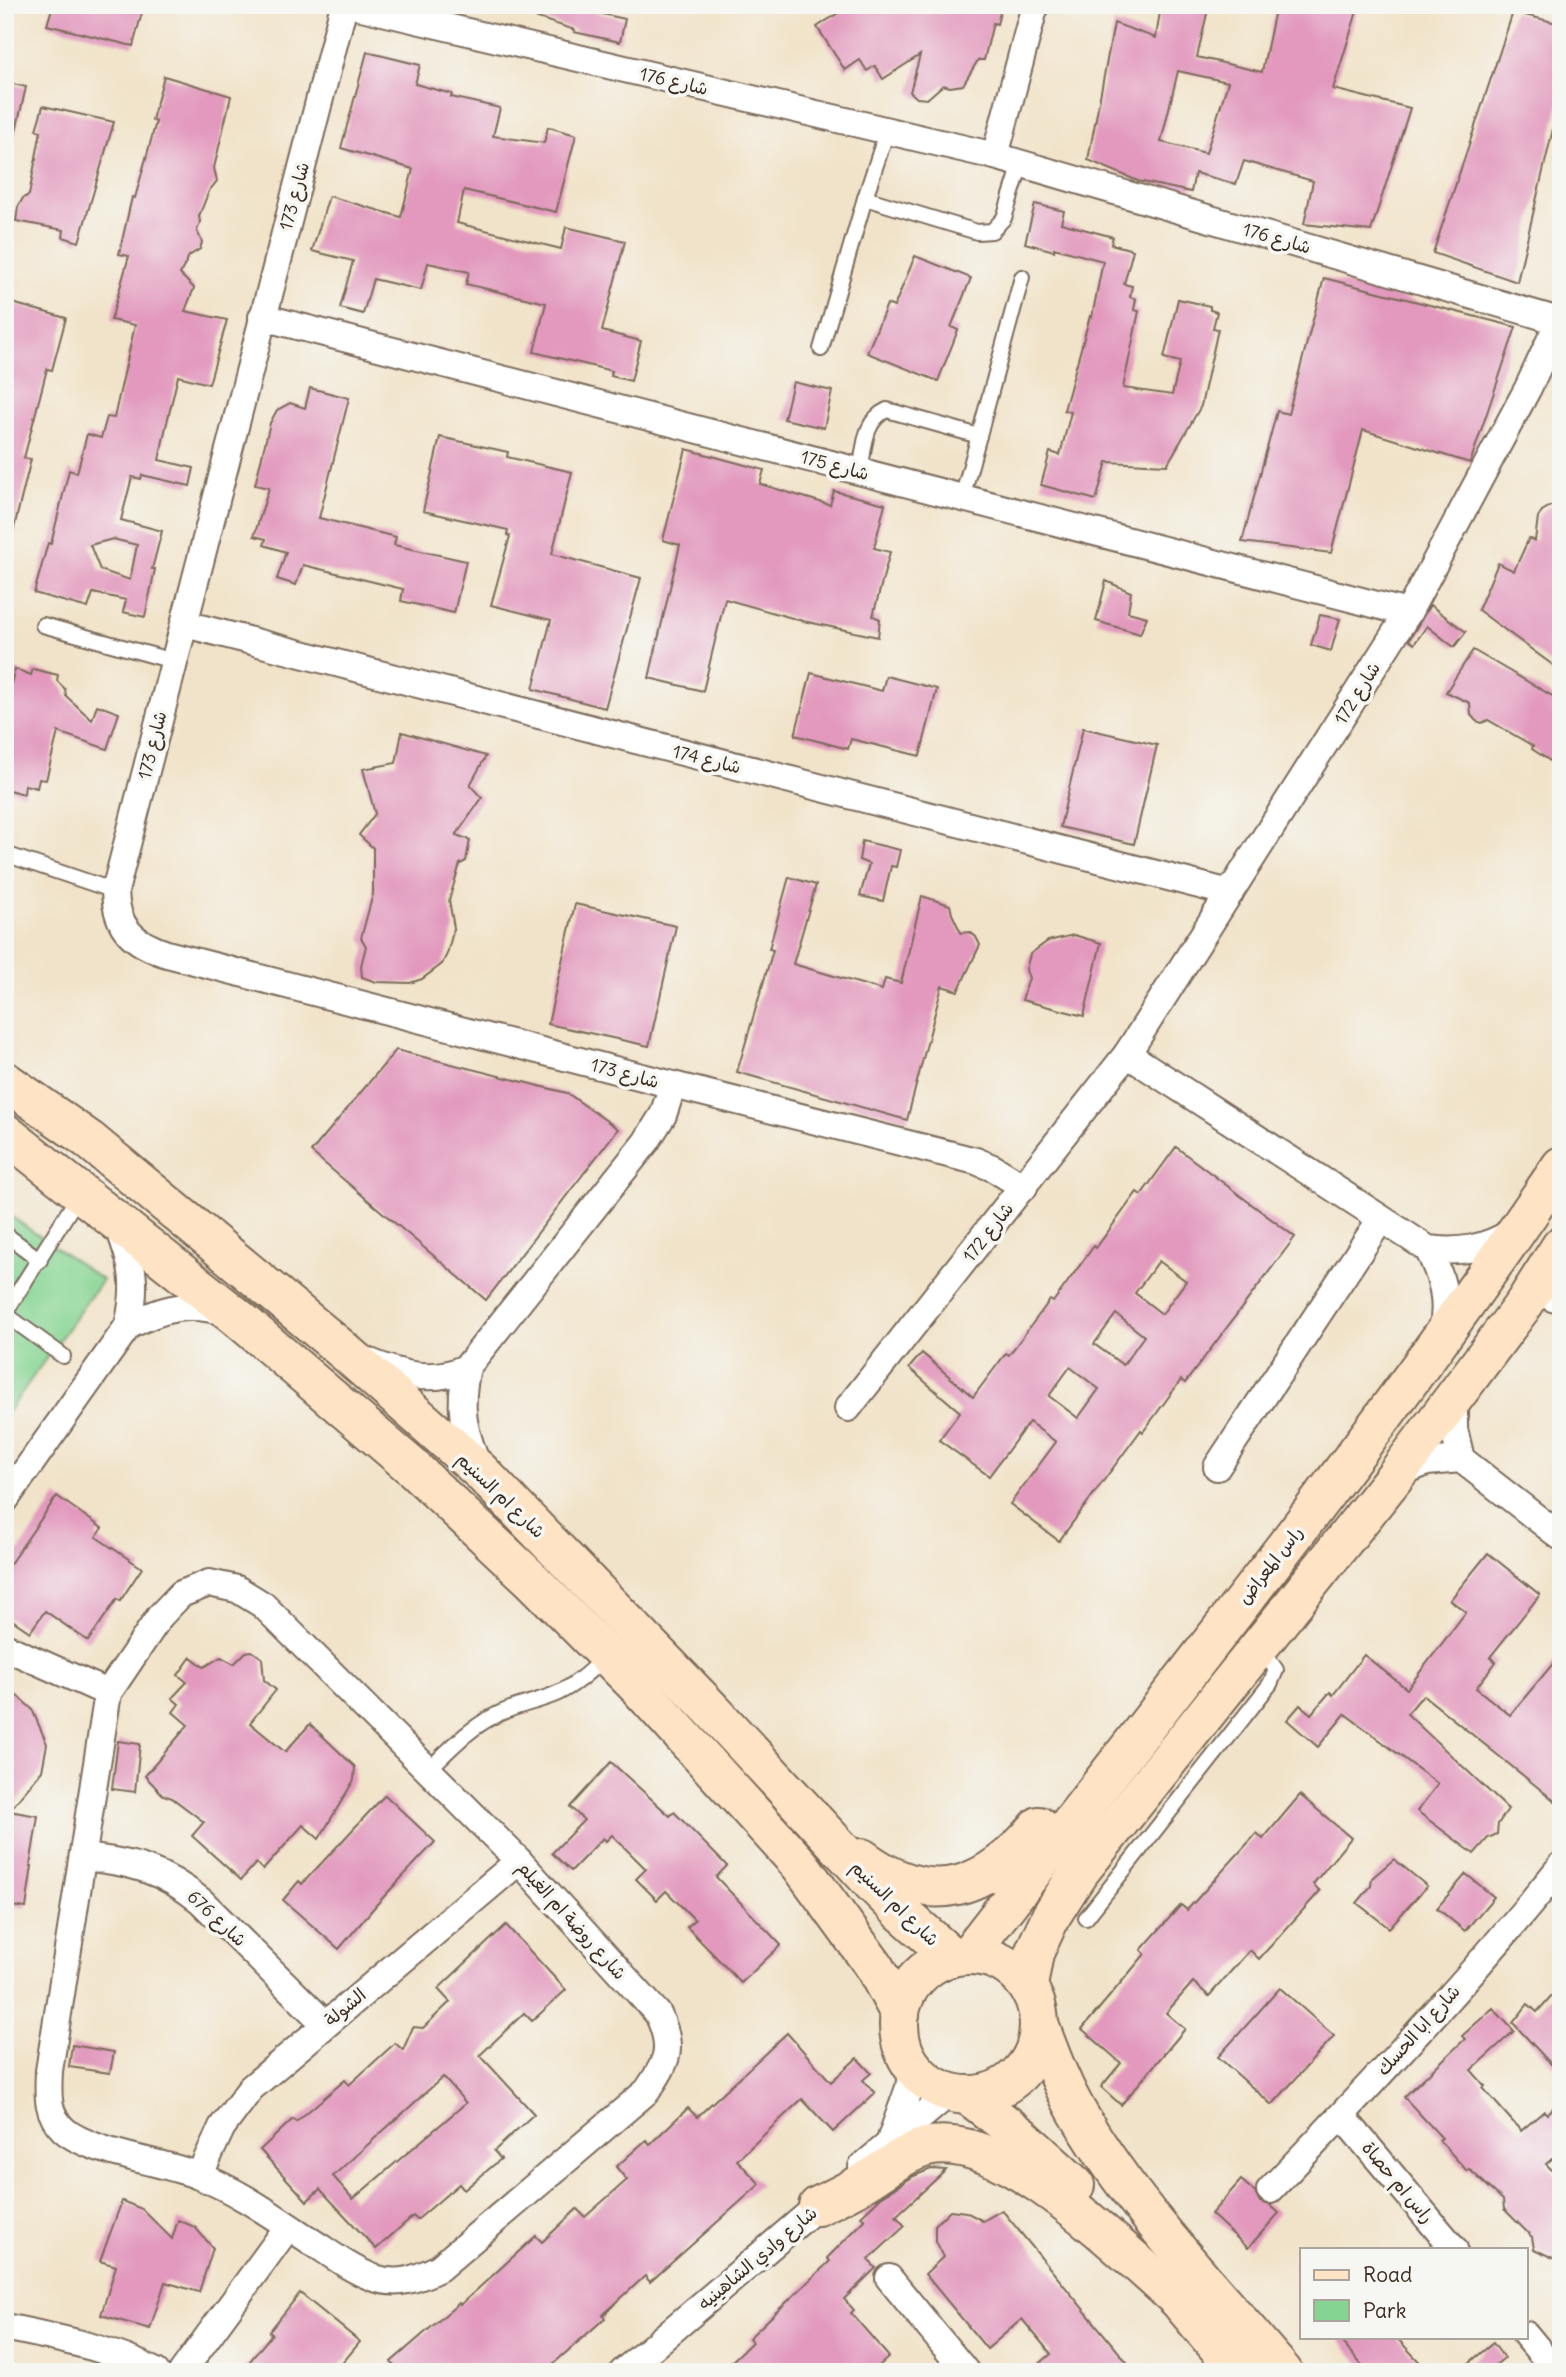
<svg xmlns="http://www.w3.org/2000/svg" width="1566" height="2377" viewBox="0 0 1566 2377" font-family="Delius,'Playpen Sans Arabic',sans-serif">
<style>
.green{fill:#85d492;stroke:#607f58;stroke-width:2}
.building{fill:#e299bd;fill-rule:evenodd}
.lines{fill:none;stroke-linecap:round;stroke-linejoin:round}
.lane-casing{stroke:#7b6b5a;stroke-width:18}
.street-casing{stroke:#7b6b5a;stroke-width:30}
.secondary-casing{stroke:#7b6b5a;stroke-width:42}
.lane{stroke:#fff;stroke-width:14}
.street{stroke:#fff;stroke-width:26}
.secondary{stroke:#fee4c5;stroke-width:38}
.labels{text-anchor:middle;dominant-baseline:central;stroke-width:7;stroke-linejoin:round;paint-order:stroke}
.street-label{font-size:18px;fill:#3b2a1e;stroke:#f6f6f2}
</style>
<rect width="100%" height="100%" fill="#f6f6f2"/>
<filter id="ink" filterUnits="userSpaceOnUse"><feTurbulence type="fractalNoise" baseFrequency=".0143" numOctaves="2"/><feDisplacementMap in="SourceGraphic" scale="14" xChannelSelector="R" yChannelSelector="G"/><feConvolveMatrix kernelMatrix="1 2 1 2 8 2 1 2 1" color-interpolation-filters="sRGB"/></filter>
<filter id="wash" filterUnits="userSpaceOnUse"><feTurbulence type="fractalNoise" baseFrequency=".00686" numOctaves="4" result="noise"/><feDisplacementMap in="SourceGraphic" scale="28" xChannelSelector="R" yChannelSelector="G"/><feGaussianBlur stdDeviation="1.57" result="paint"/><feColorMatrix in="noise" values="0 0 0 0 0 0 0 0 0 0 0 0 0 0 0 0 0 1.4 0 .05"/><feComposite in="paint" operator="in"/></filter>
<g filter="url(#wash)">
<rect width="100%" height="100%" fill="#f1e3c9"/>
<polygon class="green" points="5,1212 102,1280 5,1416"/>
<g id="blocks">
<g class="building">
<polygon points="53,5 144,5 133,46 47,25"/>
<polygon points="510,5 562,5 625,19 620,42 574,32 575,30 510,9"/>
<polygon points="850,5 1002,5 997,24 993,23 984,60 978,60 963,85 950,87 943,85 927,99 917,98 910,92 920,55 883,79 875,66 867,71 860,60 845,70 817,27"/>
<path d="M1161,5H1209L1197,57L1262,72L1276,5H1359L1333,89L1410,108L1371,231L1304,224L1313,181L1244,161L1236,184L1195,173L1191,192L1138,181L1088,160L1114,23L1156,38ZM1178,71L1228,82L1206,153L1161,142Z"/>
<polygon points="1513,12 1561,24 1561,95 1517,282 1433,253"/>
<polygon points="367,52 420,65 415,84 452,94 451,97 500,108 493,136 544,143 548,127 576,135 556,212 464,190 457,223 561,249 566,227 625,241 602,331 641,341 631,381 611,376 612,371 534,352 546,303 466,284 469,272 428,263 421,290 373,279 363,314 340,308 353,261 312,251 329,196 401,217 413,169 341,148"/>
<path d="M164,76L231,96L214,168L217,181L209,191L199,216L200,222L197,231L202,242L200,249L189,256L180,274L194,288L185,311L227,320L209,384L178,376L165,431L159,460L194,468L190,486L142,475L141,479L132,477L121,520L162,531L152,569H155L145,617L123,612L126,600L93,593L88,608L34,593L48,543L51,544L69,470L77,473L87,434L101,438L107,417L114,418L135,325L111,320L129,256L119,254L132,197L135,198L156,122L152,120ZM113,539L137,545L130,580L100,570L90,545Z"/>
<polygon points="5,82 26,87 13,144 5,143"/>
<polygon points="43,106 114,122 79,242 63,237 64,230 16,221 18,207 23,198 29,195 41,131 36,130"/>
<polygon points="1035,204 1064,211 1061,223 1113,237 1111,244 1133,250 1124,284 1132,286 1130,297 1136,299 1134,310 1139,311 1123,388 1172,395 1180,362 1164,358 1178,299 1210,306 1210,310 1217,312 1213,328 1218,329 1201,406 1167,465 1107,462 1096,500 1041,485 1050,452 1060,455 1071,412 1064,410 1090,316 1092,317 1103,261 1054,248 1054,251 1025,243"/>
<polygon points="915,256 971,278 951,327 958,330 938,381 867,353 887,304 894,307"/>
<polygon points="1324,278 1516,327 1470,463 1363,430 1331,553 1242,542 1277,411 1288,414"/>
<polygon points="5,301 66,318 52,370 47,369 24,458 31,459 12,536 5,535"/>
<polygon points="793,382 832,391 824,428 784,419"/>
<polygon points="310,388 349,398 319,518 396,537 394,545 466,561 454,613 401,601 403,589 303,565 296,585 277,579 286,552 264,545 266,539 254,536 269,488 255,485 270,423 277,410 290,403 305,408"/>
<polygon points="440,437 508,452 507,457 572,472 552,554 641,578 605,708 533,689 551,620 491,605 510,536 507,535 508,530 423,511"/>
<polygon points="686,449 764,470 760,484 830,505 834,491 885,504 874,548 890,552 873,616 880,619 878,637 803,621 725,599 703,691 649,678 680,545 663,540"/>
<polygon points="1561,500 1561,671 1478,610 1498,563 1514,571 1529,538 1535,541 1538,517 1542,511"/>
<polygon points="1106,581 1131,592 1128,612 1147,617 1140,634 1096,621"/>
<polygon points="1430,605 1466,632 1454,647 1427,626 1414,644 1409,640"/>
<polygon points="1320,615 1340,619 1331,651 1311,645"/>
<polygon points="1473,650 1561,701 1561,768 1532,749 1533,746 1488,720 1482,723 1476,721 1471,715 1470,703 1446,692"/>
<polygon points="15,669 31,675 33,669 58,675 57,681 65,689 66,696 92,720 97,705 119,713 107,749 58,732 46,780 39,779 37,788 25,785 24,794 5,789 5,706"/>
<polygon points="811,673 882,691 886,676 937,689 920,756 851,739 848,749 795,735"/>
<polygon points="1083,728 1157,745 1134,844 1060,827"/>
<polygon points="402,732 486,756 470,785 482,798 456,835 470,840 466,861 460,864 449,900 454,928 447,954 442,964 422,979 410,983 376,982 362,977 361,966 366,946 361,938 373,894 373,848 359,835 375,814 363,769 396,763"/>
<polygon points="862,841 900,850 896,867 891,866 883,901 860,896 869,864 859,860"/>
<polygon points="789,877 816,885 793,964 882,990 885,979 901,983 922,896 950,905 952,914 961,933 970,932 976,937 980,945 958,991 942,986 907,1120 737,1072 773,950 769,949"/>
<polygon points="575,904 676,926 649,1046 548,1024"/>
<polygon points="1074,935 1101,943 1084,1016 1022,1000 1029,978 1026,970 1030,954 1048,941"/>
<polygon points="396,1050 567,1093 618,1129 486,1300 311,1152"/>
<path d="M1176,1147L1295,1237L1185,1383L1181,1380L1143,1432L1141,1430L1059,1541L1010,1504L1056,1442L1029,1422L989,1476L939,1440L960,1412L909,1368L922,1353L973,1397L1006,1353L1009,1355L1050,1300L1053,1302L1094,1246L1096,1248L1137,1192L1141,1195ZM1159,1261L1186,1281L1162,1314L1135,1293ZM1116,1314L1144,1336L1123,1365L1094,1344ZM1070,1367L1099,1389L1078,1418L1049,1396Z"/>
<polygon points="57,1496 102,1528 96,1537 142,1568 120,1601 117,1599 88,1641 45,1611 30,1632 5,1615 5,1571"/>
<polygon points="1488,1553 1540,1595 1490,1657 1496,1662 1476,1688 1510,1715 1561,1654 1561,1806 1423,1695 1407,1714 1508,1809 1498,1824 1497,1834 1488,1838 1474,1854 1417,1811 1438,1784 1345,1714 1318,1747 1287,1720 1300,1705 1311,1714 1330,1692 1333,1695 1364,1655 1407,1689 1466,1612 1450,1600"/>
<polygon points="252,1651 262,1658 264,1680 276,1690 250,1723 285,1752 310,1724 355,1767 354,1780 319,1839 303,1825 263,1870 256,1863 241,1880 192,1836 204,1822 172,1798 163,1795 145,1776 188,1725 173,1712 179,1704 172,1698 187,1682 178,1675 191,1657 204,1667 221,1657 234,1664 246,1652"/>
<polygon points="5,1685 32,1709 47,1744 42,1771 9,1811 38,1816 30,1866 32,1866 26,1908 5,1905"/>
<polygon points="118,1741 140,1744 135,1792 112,1789"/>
<polygon points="611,1762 670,1816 674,1812 727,1866 716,1877 781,1945 741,1983 687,1927 695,1920 666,1891 657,1900 636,1879 646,1869 612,1835 606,1841 603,1838 571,1871 552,1853 584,1820 570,1807"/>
<polygon points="385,1795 435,1842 377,1904 339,1949 283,1900 299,1881 302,1884"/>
<polygon points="1300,1795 1351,1838 1313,1884 1320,1891 1259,1959 1250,1950 1209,1996 1193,1982 1166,2013 1185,2029 1121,2105 1101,2087 1121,2063 1082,2029 1145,1954 1141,1950 1181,1905 1187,1910 1257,1833 1263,1839"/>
<polygon points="1394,1859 1427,1886 1389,1928 1357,1903 1371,1886 1372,1878"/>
<polygon points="1466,1874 1494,1897 1465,1931 1437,1908"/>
<path d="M506,1925L566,1990L532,2021L524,2013L480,2055L534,2114L494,2151L501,2159L464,2190L459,2184L417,2220L413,2216L376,2249L320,2189L307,2201L260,2150L293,2119L296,2122L345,2080L349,2085L395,2043L403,2050L413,2027L423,2028L450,2002L438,1989ZM443,2077L466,2103L353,2199L333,2176Z"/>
<polygon points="1561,1985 1561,2075 1513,2023 1528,2004 1537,2012"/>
<polygon points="1280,1988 1334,2036 1272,2105 1218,2057"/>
<polygon points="1493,2008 1514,2031 1471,2070 1485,2086 1483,2088 1521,2131 1544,2111 1547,2114 1561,2101 1561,2151 1546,2164 1561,2179 1561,2262 1534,2249 1532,2237 1504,2209 1503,2200 1469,2169 1467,2171 1439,2140 1442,2138 1404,2097 1465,2039 1462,2036"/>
<polygon points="787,2033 831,2082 857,2058 871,2073 863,2080 875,2093 833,2132 802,2099 737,2160 760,2184 650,2282 645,2276 603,2315 605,2318 544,2372 399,2372 391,2362 459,2303 460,2305 536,2236 542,2242 577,2209 585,2217 627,2180 616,2167 646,2140 650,2144 688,2108 697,2117"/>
<polygon points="72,2045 114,2052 110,2073 69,2067"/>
<polygon points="931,2169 946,2170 896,2216 905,2226 868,2260 876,2268 844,2299 854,2310 851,2313 889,2357 872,2372 721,2372 752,2342 749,2338 830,2261 827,2258 865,2220 861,2216 881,2197 914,2176"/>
<polygon points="1241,2180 1255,2192 1260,2202 1270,2205 1279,2213 1248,2248 1211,2214"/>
<polygon points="122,2201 142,2209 172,2239 178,2220 195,2227 213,2248 199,2292 165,2282 150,2329 101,2315 116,2266 100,2261"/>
<polygon points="950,2210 966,2212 983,2221 1002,2210 1135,2372 1030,2372 1051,2354 1022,2319 987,2349 925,2274 943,2257 935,2241 935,2225"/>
<polygon points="300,2293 360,2342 335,2372 241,2372 272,2334 269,2332"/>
<polygon points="1337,2337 1396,2337 1429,2372 1368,2372"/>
<polygon points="1493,2343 1504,2358 1487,2372 1458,2372"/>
</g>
</g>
</g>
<g filter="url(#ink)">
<use href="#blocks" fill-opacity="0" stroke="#7b6b5a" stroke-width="2"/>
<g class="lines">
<g class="lane-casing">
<g id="lane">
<polyline points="887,131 865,198 977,232 992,231 1004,218 1021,164"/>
<polyline points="821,349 865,198"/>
<path d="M860,471C865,448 863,421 887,410L979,436"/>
<polyline points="962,498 1022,277"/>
<polyline points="43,625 173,661"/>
<polyline points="5,854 115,891"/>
<polyline points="5,1234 40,1260"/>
<polyline points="1532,1293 1551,1304 1561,1305"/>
<polyline points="5,1313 79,1195"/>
<polyline points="5,1314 63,1356"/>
<path d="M428,1770C449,1750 469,1728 496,1715C516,1705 538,1702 558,1693C577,1684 591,1670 606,1656"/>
<polyline points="1086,1918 1270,1684 1276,1670 1270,1661 1254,1655"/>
</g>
</g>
<g class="street-casing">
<g id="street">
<path d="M344,5L115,891C116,928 133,943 167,954L673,1085L976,1161L993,1168L1024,1187"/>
<polyline points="353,5 995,156 1559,321"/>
<polyline points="995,156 1035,5"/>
<polyline points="262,317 1408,613"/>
<polyline points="185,624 1230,893"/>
<path d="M1127,1054L1428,1249C1459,1253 1485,1249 1512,1232"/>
<path d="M1428,1249C1442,1277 1449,1301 1442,1331"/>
<path d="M128,1326C163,1308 188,1301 227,1313"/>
<path d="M365,1360C398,1374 433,1385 467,1367L646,1142L663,1115L673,1085"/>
<path d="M467,1367C458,1409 463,1427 478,1467"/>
<polyline points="1454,1398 1454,1429 1461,1459 1561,1537"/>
<polyline points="848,1408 1127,1054 1408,613 1528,388 1561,317"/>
<polyline points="1217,1467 1381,1219"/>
<polyline points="1399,1473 1427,1462 1461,1459"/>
<path d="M5,1500L128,1326C138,1283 133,1265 118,1225"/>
<path d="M209,1583L237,1589L263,1605L519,1861L658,2014C674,2048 668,2061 647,2091L439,2268C417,2279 398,2286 374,2278C355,2271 339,2260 323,2249C283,2224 244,2193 199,2176C165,2162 90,2153 64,2130C46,2113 48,2094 49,2071L108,1693L160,1616L181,1594Z"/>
<polyline points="5,1647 108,1693"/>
<path d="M83,1857C132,1862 163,1870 201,1901L325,2024"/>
<polyline points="1342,2116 1454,2249"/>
<polyline points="891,2138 915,2071"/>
<polyline points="862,2167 949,2093"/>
<polyline points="199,2176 222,2127 251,2088 519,1861"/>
<path d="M1270,2190C1370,2086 1470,1979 1561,1866"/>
<polyline points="889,2278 966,2372"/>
<path d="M5,2327C56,2338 109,2347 156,2372"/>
<polyline points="1526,2335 1557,2372"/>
<polyline points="182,2372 288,2227"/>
<polyline points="623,2372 831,2195"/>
</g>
</g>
<g class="secondary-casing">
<g id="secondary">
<polyline points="5,1081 89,1140 344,1351 480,1471 712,1710 873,1884 901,1912 952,1957"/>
<polyline points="5,1133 237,1317 412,1467 532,1580 639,1688 801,1866 874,1966 900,2014"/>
<path d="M862,1858C933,1911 987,1888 1039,1826"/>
<circle cx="969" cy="2025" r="70"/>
<path d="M968,1955C1169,1695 1377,1439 1561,1166"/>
<polyline points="1028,1986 1034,1953 1051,1916 1077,1875 1396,1475 1524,1304 1561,1246"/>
<path d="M1040,2027C1052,2059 1064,2091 1082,2120C1137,2212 1214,2290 1283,2372"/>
<polyline points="969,2096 1021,2136 1075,2185"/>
<path d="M818,2206C834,2198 851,2190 866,2181C886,2169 904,2153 927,2147C1004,2129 1125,2254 1181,2302"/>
<polyline points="1165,2284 1239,2372"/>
</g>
</g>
<use href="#lane" class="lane"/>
<use href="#street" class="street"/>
<use href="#secondary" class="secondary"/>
</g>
</g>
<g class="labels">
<g class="street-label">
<text transform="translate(674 81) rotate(13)">شارع 176</text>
<text transform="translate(294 196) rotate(-75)">شارع 173</text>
<text transform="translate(1277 238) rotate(16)">شارع 176</text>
<text transform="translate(835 465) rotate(15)">شارع 175</text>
<text transform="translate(1357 693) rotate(-58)">شارع 172</text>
<text transform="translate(152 745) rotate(-76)">شارع 173</text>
<text transform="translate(707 759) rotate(14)">شارع 174</text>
<text transform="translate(625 1073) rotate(15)">شارع 173</text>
<text transform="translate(988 1232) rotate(-52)">شارع 172</text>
<text transform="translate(501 1495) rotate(44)">شارع ام السنيم</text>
<text transform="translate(1270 1565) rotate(-52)">راس المعراض</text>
<text transform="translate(895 1903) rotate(44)">شارع ام السنيم</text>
<text transform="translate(217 1918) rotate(43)">شارع 676</text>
<text transform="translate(572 1920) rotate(48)">شارع روضة ام الغيلم</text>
<text transform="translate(345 2007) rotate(-40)">الشولة</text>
<text transform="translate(1418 2030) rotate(-48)">شارع ابا الحسك</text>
<text transform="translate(1398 2182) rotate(50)">راس ام حصاة</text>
<text transform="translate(757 2258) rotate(-40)">شارع وادي الشاهينيه</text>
</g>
</g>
<rect width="1566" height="2377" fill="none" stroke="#f6f6f2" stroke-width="28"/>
<rect x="1300" y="2248" width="228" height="91" fill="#f6f6f2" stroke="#aba49d" stroke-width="2"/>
<rect x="1314" y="2270" width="35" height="10" fill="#fee4c5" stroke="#aba49d" stroke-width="2"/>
<text x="1363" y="2282" font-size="21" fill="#3b2a1e">Road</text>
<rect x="1314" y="2300" width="35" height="21" fill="#85d492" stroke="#aba49d" stroke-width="2"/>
<text x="1363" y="2318" font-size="21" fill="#3b2a1e">Park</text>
</svg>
